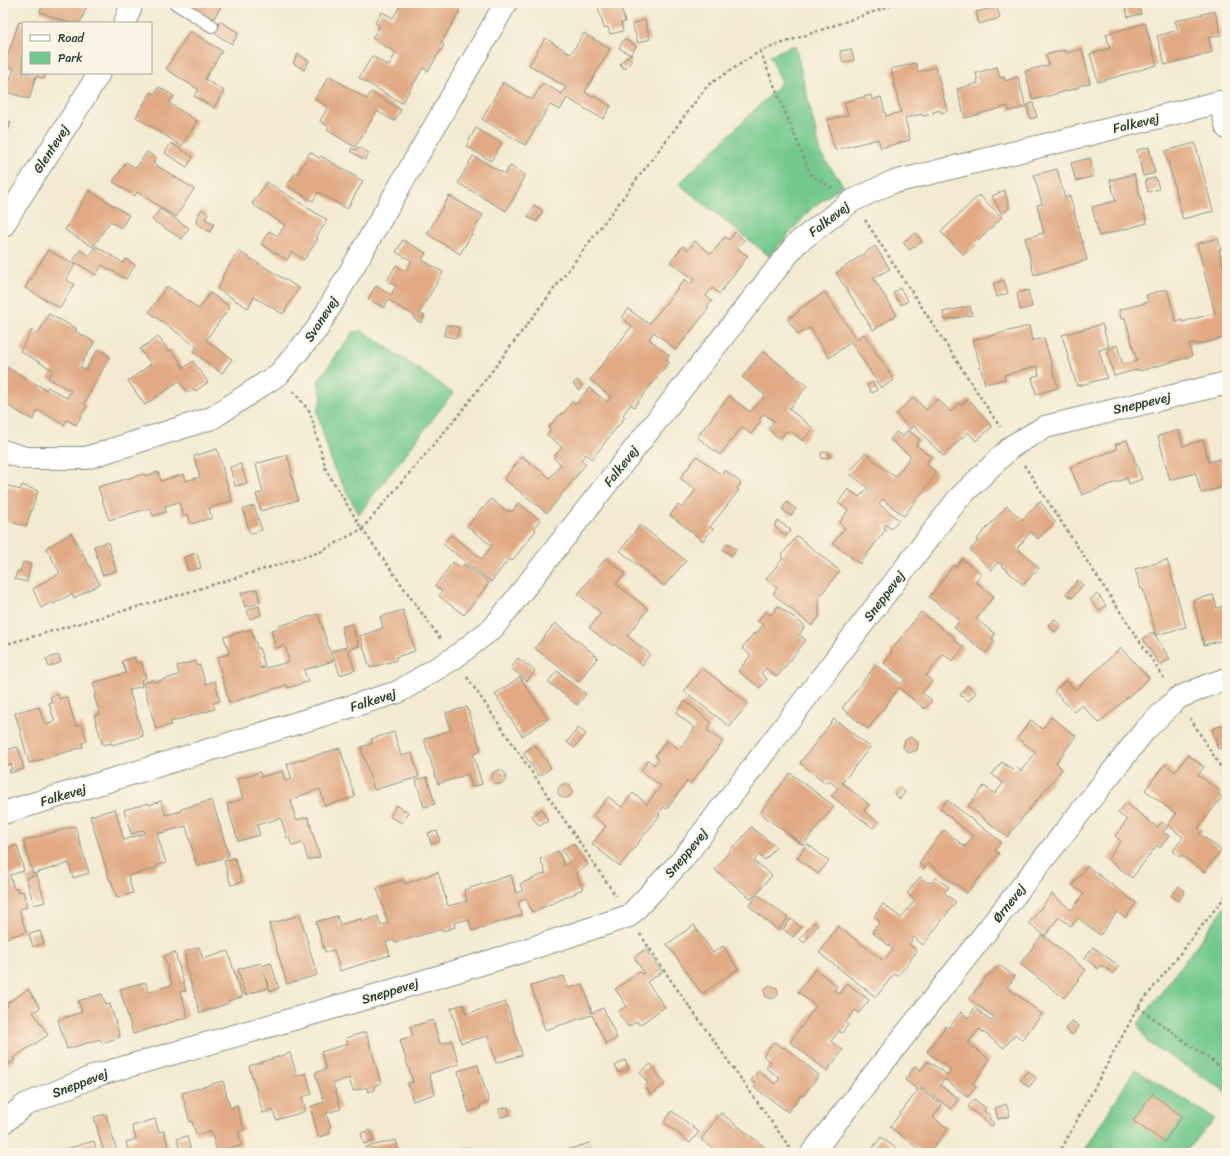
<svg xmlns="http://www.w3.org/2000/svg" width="1230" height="1156" viewBox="0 0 1230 1156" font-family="Sriracha,sans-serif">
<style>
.green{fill:#73c98d;stroke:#498360}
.building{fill:#e1aa84}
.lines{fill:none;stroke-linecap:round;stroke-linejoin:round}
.service-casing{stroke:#899482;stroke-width:14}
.minor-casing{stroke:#899482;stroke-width:24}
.tertiary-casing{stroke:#899482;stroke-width:24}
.path{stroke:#899482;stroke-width:2.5;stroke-dasharray:3 3;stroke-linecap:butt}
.service{stroke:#fff;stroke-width:12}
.minor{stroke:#fff;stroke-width:22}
.tertiary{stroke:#fff;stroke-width:22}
.labels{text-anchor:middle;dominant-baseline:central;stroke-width:3;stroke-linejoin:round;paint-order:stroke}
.street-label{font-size:13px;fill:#1f3d34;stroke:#fcf5e5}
</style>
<rect width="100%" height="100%" fill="#fcf5e5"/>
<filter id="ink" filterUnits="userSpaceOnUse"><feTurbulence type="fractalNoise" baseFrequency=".025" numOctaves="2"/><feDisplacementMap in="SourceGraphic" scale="8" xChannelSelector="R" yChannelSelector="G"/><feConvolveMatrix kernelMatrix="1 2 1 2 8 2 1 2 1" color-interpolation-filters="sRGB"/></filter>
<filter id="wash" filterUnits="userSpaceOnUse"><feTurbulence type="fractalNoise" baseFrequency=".012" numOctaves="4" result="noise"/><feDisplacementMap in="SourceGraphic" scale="16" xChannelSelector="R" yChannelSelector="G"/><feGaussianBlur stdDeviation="0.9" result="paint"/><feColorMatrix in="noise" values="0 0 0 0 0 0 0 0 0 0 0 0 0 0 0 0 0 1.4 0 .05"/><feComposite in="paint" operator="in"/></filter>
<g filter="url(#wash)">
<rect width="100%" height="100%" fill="#f3ead1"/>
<g class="green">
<polygon points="795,45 821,154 843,185 813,207 769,256 679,184 776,89 781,82 770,55"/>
<polygon points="363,331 453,393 359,514 333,467 317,412 322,397 318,381 353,332"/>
<polygon points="1227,904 1227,1092 1147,1042 1138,1024"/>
<polygon points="1135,1069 1215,1119 1184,1153 1083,1153"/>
<polygon points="1227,1132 1227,1153 1219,1153"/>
</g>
<g id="blocks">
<g class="building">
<polygon points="43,3 90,3 89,7 87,6 80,23 69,23 40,12"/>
<polygon points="180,3 223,3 211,23"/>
<polygon points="396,3 448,3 460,10 441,43 444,45 428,71 423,68 402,103 359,78 372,56 389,66 396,53 372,38 380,26 375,23 382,12 393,18 400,6"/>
<polygon points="597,3 620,3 625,22 621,23 623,31 610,34 608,27 604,28"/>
<polygon points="1138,3 1141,14 1128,17 1125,6"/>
<polygon points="997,7 1000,18 979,24 976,12"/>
<polygon points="1215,11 1221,35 1208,38 1212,52 1165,65 1157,36 1178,30 1175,21"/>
<polygon points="645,20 650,39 638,43 632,24"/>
<polygon points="220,21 239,33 232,44 212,32"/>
<polygon points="19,22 23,23 23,73 46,73 44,79 36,76 29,99 6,92 14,69 4,66"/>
<polygon points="1145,23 1157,65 1098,82 1090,54 1110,48 1106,34"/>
<polygon points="190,31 222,51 205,79 224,91 214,108 194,96 199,90 166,69"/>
<polygon points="584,33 610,49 585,92 592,97 593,95 611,106 603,119 567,98 560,110 550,105 525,145 482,119 503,82 532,100 543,83 562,94 566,87 529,65 545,38 571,54"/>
<polygon points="624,39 636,46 631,55 619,48"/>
<polygon points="851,49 854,60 843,63 840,51"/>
<polygon points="1082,49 1090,83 1078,86 1078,88 1033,100 1025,71 1049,65 1046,55 1065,50 1066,53"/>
<polygon points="298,54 309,61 304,70 293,63"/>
<polygon points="628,56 632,61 624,69 620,64"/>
<polygon points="916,63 918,72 936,67 947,111 941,113 940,110 933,112 934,114 923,116 922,114 905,118 910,140 881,148 878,139 835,150 827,120 848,115 844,102 871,95 872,100 881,97 886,116 901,112 893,81 894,80 891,69"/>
<polygon points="997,67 1000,78 1004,77 1005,81 1018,77 1026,107 1009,111 1008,106 965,118 957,89 978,83 976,73"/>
<polygon points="329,76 367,99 371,92 401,110 394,121 377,111 355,147 327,130 329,127 320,121 328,107 315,99"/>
<polygon points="159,87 174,96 169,103 197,121 182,146 136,117 151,92 154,94"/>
<polygon points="1033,103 1037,117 1030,119 1027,105"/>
<polygon points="3,119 11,122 3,144"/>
<polygon points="476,128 502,143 491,161 466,146"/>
<polygon points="171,143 193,157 187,167 165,153"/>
<polygon points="1195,143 1213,211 1183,219 1165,151"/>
<polygon points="358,147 369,153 365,160 350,151 352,148 356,150"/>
<polygon points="1149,147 1155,173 1143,176 1137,150"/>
<polygon points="147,152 156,158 153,163 194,189 176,217 137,192 135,196 113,182 126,162 136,168"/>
<polygon points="310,152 319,158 321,156 363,181 347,209 318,192 313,201 287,186 295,173 297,174"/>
<polygon points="473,156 505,174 510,166 525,175 520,184 521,185 506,211 458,183"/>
<polygon points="1090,158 1094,176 1076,181 1071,163"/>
<polygon points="1057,169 1065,198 1070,196 1087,260 1034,275 1025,238 1044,233 1037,205 1042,204 1034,175"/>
<polygon points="1134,174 1147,223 1099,236 1092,207 1116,201 1110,180"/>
<polygon points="1156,178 1159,189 1148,192 1145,180"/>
<polygon points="267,182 327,220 316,238 318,239 304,260 292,252 287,260 261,244 269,231 278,236 285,225 252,204"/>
<polygon points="89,190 129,215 121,228 110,221 93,247 65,230"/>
<polygon points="1005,190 1009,208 1002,214 992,196"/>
<polygon points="979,195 1002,217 964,255 941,232"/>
<polygon points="449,196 483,215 460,254 427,234"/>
<polygon points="534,205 543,211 537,222 528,217"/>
<polygon points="160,209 189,228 182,239 152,220"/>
<polygon points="202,209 208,214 205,219 214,224 210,232 196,223 197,219 196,218"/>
<polygon points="735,232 744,240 737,248 748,256 719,294 712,288 706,296 712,301 707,307 709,308 676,350 654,332 649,339 669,355 666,360 669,362 634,407 631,404 623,415 625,417 592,459 586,454 581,460 586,464 547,513 504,479 522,456 550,478 561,464 553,458 562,447 547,435 551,430 548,428 561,413 562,415 572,402 576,404 589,388 607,402 611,397 590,380 632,326 622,318 628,309 649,324 685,279 690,284 694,279 670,262 683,246 688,250 695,241 711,254 725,237 729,240"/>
<polygon points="916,233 922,242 909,250 903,242"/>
<polygon points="1218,238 1221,250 1219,250 1227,281 1227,337 1196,345 1196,343 1189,345 1192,356 1140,371 1139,369 1114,376 1107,351 1117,345 1123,365 1137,361 1125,318 1121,319 1119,310 1148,302 1146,295 1167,289 1176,322 1182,320 1182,322 1215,313 1197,244"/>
<polygon points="403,240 426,253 422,260 443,272 419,313 425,316 421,323 413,318 415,316 388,300 384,308 368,299 376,286 391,295 396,286 387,281 396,265 406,271 412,261 396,252"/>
<polygon points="96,246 123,263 126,259 135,265 126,279 102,265 96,275 73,261 80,250 90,256"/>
<polygon points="875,246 890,269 873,278 897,315 873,330 836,273"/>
<polygon points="48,250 75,265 66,280 74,284 60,308 25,288"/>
<polygon points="238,251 299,288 283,314 254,297 248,308 217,289 223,278 222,277"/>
<polygon points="1004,280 1008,293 997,297 993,284"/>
<polygon points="167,286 199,309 210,293 230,307 206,340 232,359 222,373 193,352 197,347 149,312"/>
<polygon points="900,288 908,301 901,305 893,293"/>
<polygon points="1028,290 1032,307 1020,310 1017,293"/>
<polygon points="825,292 856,339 864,334 894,380 881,388 851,342 829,358 810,328 798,335 788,319 799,311 798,310"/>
<polygon points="970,306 972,315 945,320 943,312"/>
<polygon points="49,314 59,320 59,319 77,329 75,331 94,342 80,367 86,370 98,349 110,356 84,404 87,406 76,425 67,420 64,425 38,410 33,420 3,403 3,365 46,390 48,387 67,398 71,391 48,378 53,370 20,351 32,330 38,334"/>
<polygon points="1102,324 1109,347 1099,350 1107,378 1077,386 1062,335"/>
<polygon points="446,325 459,327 457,338 444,336"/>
<polygon points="1029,326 1032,341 1044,338 1058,388 1036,394 1032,377 1039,375 1037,366 1004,375 1005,379 985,384 973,340"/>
<polygon points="158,337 169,351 171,349 184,368 193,361 208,382 196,391 194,389 188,393 179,381 145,405 128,381 151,364 140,349"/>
<polygon points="763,351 807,386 789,409 813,428 803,441 791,431 789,433 786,431 780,439 768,429 774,421 764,414 759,420 761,421 751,434 742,427 720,455 697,437 729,396 750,412 765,395 742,377"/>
<polygon points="577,380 583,385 579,390 573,384"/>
<polygon points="873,382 877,390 872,393 867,385"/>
<polygon points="914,397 926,410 938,399 951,412 959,403 961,405 969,399 992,427 976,441 968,432 943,456 914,426 910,429 896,414"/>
<polygon points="908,430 920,440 916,445 931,457 926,464 937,473 904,516 882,499 879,504 899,520 891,529 886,525 884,527 886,529 860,564 833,543 845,528 839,523 848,510 838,503 848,489 859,497 868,488 849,473 865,453 895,477 911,456 890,440 896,432 903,437"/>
<polygon points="1179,430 1183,446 1203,440 1209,462 1219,459 1226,486 1201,493 1196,473 1170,480 1158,436"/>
<polygon points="1127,440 1142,479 1129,484 1127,478 1082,495 1070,467 1117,449 1115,445"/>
<polygon points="217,449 232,501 209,508 212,518 191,524 188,514 183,516 179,502 165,506 166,512 153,516 150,508 109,520 98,487 144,474 145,476 158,472 161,481 184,474 186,481 200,477 194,456"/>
<polygon points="828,451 830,457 822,459 821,453"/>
<polygon points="287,455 292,472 291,473 298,500 261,511 256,494 263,493 256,464"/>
<polygon points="697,456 721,475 725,470 741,483 737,489 739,490 710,527 713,529 703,541 670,515 678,505 682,508 696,490 680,478"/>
<polygon points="241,464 247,483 235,486 230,467"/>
<polygon points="3,484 20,490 22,485 38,491 26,526 3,520"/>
<polygon points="491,499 508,512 509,510 512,512 518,503 540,520 534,528 536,530 512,561 509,559 491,582 443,544 451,535 482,559 492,546 467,526 482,508 483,509"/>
<polygon points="1040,501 1055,522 1038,539 1031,532 1017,548 1039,568 1023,585 998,562 992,570 970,550 978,541 976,540 1007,506 1022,520"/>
<polygon points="787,502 796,509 791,516 782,509"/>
<polygon points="254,506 262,530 250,534 243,509"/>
<polygon points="778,521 791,530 786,536 774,526"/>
<polygon points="640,525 686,561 664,586 620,551"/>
<polygon points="71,533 100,584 74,598 71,594 53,604 52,602 41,608 33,589 42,584 42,583 60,573 46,548"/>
<polygon points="797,536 840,571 819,597 819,617 812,626 773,594 777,588 766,579 783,558 781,556"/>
<polygon points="108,542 116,571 102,575 94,546"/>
<polygon points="727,543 736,549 732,556 723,550"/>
<polygon points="197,553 201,568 188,571 184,557"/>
<polygon points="606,558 625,573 616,584 648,609 627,636 650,654 642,665 614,644 613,646 589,628 601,613 578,594"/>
<polygon points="962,559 982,574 976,582 994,596 976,619 995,634 992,639 995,641 986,653 954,628 960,620 929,597 954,565 956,567"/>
<polygon points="1167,560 1186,627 1156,635 1143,589 1141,589 1135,569"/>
<polygon points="23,562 31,564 27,582 15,579 17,571 20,572"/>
<polygon points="453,562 461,568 464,564 489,583 464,615 439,596 442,591 435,586"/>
<polygon points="1078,580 1083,585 1072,598 1066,594"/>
<polygon points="257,589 260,603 245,607 241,593"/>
<polygon points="1098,594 1106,606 1099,611 1090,599"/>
<polygon points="1213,595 1217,608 1227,605 1227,639 1204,645 1193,600"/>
<polygon points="259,606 261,615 250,619 247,610"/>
<polygon points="778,606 805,626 799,635 806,640 777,677 766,668 761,674 767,679 760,688 738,671 751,655 742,648 754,633 755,635 763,625 758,621 766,611 771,615"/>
<polygon points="403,610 415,651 396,657 396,660 370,668 360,636 383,628 380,617"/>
<polygon points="921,612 955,638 954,640 964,647 953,661 943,654 926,676 932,681 922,693 932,700 925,709 899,688 868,729 842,708 876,665 901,684 905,679 884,663 892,653 890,652"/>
<polygon points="318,614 333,661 304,670 308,682 287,688 287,685 229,703 217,657 229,654 224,637 251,629 257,648 259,648 265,666 260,668 261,669 289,662 285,645 276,648 271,630 279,628 279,626"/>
<polygon points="1055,619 1061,625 1055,632 1048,625"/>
<polygon points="555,623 598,657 578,682 535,648"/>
<polygon points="352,624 359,646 348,650 355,670 340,675 332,651 347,647 341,627"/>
<polygon points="1153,632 1170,659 1160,665 1143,639"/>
<polygon points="1121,648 1149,678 1099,723 1082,705 1074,712 1054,691 1066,680 1075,690"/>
<polygon points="58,655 61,662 49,667 46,659"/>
<polygon points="134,657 136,663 141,662 146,678 141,680 142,686 129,690 143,736 112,745 111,743 103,745 94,716 100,714 94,696 97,695 93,683 126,673 122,661"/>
<polygon points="518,658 535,671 527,681 511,668"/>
<polygon points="196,661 197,666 200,665 206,684 215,681 220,701 213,703 215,709 170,722 171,725 156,729 143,683 154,680 155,682 179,675 177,666"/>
<polygon points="702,668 748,703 730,727 684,691"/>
<polygon points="557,671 586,694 577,705 548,682"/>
<polygon points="520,677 548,719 522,736 495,694"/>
<polygon points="967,686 976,692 969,701 960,695"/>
<polygon points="58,694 59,699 67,697 76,726 82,724 87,741 82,743 83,747 29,763 15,713 32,708 32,709 39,707 45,725 55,722 49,703 52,702 50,697"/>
<polygon points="685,701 712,723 707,730 723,742 690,784 687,781 667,809 664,807 658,814 660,815 620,866 592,844 606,826 593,816 608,797 622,807 633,793 647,804 661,786 641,770 648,760 654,765 659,759 655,756 667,740 679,749 695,728 676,713"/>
<polygon points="467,707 481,751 473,754 482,784 472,787 468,774 438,784 424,739 451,730 446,713"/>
<polygon points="1051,717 1076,736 1056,763 1062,769 1007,837 968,806 984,786 995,794 1003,783 992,774 1002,762 1013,770 1016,767 1021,771 1036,752 1017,738 1031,720 1042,729"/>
<polygon points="834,719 870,747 842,783 869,804 864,811 878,822 873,828 831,796 838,788 828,780 826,783 800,763"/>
<polygon points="1227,724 1227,747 1218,749 1212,729"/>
<polygon points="578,728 586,734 574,748 567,742"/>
<polygon points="394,732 401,756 412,753 419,777 374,790 361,747 372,744 371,739"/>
<polygon points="911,737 918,742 917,750 909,753 903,748 905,740"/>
<polygon points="535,745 551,768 539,776 523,753"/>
<polygon points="18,747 24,769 10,773 9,770 12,769 11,764 3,767 3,751"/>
<polygon points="340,748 355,797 325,806 320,789 299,796 299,797 291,800 296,820 308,817 320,857 308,860 303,843 292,846 289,837 287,838 281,818 257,825 260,835 238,841 227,804 243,799 237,779 260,772 261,777 282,771 285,781 292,779 287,764"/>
<polygon points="1188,755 1204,767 1198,775 1220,791 1218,794 1222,797 1198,828 1202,831 1200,834 1221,850 1204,872 1182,855 1180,857 1173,851 1183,837 1168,825 1176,814 1145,790 1165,764 1175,772"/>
<circle cx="499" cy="777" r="7"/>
<polygon points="790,773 834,806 803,845 760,813"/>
<polygon points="427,777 435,804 424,807 416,780"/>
<circle cx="565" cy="791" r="7"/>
<polygon points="900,787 905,792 900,799 894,794"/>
<polygon points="212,800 229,856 197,866 186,826 157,834 166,863 157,865 157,868 128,876 133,893 117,898 111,880 110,881 90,816 115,809 124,840 145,833 144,830 131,834 124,810 148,803 149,805 161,801 166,815 181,811 181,809"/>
<polygon points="947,800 1001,842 995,851 999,853 967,893 928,863 925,868 919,864 923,859 922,858 944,830 965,847 973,836 940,809"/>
<polygon points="1126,803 1157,827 1162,822 1168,827 1163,832 1169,836 1160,848 1157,845 1132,878 1108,859 1121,841 1115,836 1127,820 1118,813"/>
<polygon points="396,805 408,812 402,823 390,817"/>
<polygon points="542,809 548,821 539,826 532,816"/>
<polygon points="75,826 89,873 73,878 69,863 33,874 23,841"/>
<polygon points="751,827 776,847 765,860 759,855 754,861 772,875 752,899 715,870 734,845 736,846"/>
<polygon points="437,831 440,841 431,844 428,833"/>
<polygon points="573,843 588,865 576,873 583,889 575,892 576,893 532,912 526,898 518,902 522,915 472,931 468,919 454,923 455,927 443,931 442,929 395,943 394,940 386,942 390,955 340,971 334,950 325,952 316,922 337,916 340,925 361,919 362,922 378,916 381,926 388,923 377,888 404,880 405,884 438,872 448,906 467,901 464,890 511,875 516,893 523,891 520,884 546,873 540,859 558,851 564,866 570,862 562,850"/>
<polygon points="807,844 829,861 818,874 797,858"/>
<polygon points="17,845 24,871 10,875 14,889 17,888 18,892 23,891 27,907 19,909 26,932 3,939 3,863 6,862 3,850"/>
<polygon points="235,858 242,882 231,885 224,861"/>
<polygon points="1087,866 1136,903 1125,918 1117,912 1100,935 1078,918 1071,926 1059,917 1045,936 1029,923 1052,894 1071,910 1084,894 1072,885"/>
<polygon points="37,875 45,902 34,905 26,878"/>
<polygon points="920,877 928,883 929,882 931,883 936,878 949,887 944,893 956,902 923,945 914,937 909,944 917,951 898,976 894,974 876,997 819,953 838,926 884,961 893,949 872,932 880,922 874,917 883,904 901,918 915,900 907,893"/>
<polygon points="1179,886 1185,891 1179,901 1171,896"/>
<polygon points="758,895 788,918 778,930 749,906"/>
<polygon points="300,915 317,975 287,984 269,924"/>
<polygon points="791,919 801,927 793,937 783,929"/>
<polygon points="813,922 818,925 804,943 800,939"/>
<polygon points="694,925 713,953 723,946 738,969 702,994 667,944"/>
<polygon points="40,931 44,943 33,947 29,934"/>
<polygon points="1042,935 1086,970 1064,998 1020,964"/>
<polygon points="199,947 203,959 228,951 242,997 228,1001 229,1003 200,1013 185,964 187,964 184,952"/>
<polygon points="1093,947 1119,966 1113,973 1101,965 1098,969 1085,958"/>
<polygon points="646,949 662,972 647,982 665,1007 639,1025 637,1021 628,1027 618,1012 627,1006 615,989 640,972 642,974 644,973 634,957"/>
<polygon points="175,952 186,991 180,992 188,1017 133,1034 120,989 145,982 149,992 172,985 167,969 168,969 164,956"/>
<polygon points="261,963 262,966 271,963 279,988 270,991 264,973 268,988 245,995 238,969"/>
<polygon points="999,965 1015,977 1007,987 1042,1014 1022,1040 1015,1034 1004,1048 979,1029 968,1043 990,1060 973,1083 976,1086 968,1097 945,1079 940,1085 959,1099 951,1109 922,1088 921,1090 942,1105 933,1117 948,1129 932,1149 937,1153 924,1153 890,1127 918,1090 905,1080 915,1066 921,1070 928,1061 947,1075 951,1070 927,1052 946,1026 949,1028 961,1012 968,1018 975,1008 991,1021 994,1017 969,999 989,973 991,974"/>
<polygon points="815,969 837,986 834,990 839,994 847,983 869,1000 859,1013 855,1010 845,1023 848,1025 842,1033 839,1031 831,1041 843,1050 827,1071 790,1042 816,1006 798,992"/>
<polygon points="564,976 568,988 583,984 592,1013 603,1008 617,1038 606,1044 592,1015 545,1030 531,986"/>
<polygon points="770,985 777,988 778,995 773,999 766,997 764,989"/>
<polygon points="28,989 40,1008 33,1012 48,1035 13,1058 15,1060 3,1068 3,1009 8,1006 6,1004"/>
<polygon points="102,994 106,1005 110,1004 120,1037 102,1043 100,1039 67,1049 58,1020 82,1012 78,1001"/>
<polygon points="506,1002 522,1055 496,1063 488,1036 461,1043 451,1008 463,1004 466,1014"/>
<polygon points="433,1020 440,1044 452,1041 459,1064 429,1074 435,1094 413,1101 408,1083 413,1082 400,1040 413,1036 410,1027"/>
<polygon points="1072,1021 1079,1026 1072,1035 1065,1029"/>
<polygon points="366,1032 381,1083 374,1086 375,1090 368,1092 367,1087 353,1091 349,1078 333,1083 341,1109 326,1113 331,1128 329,1129 330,1134 319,1137 310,1107 324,1102 315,1073 326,1069 321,1052 348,1044 346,1038"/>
<polygon points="774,1042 783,1048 784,1047 819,1075 803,1096 801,1095 788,1112 754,1087 756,1084 751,1081 758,1071 775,1084 780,1078 766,1068 771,1062 763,1056"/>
<polygon points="290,1053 297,1076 306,1073 312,1094 302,1097 306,1111 276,1120 273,1110 263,1113 249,1066"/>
<polygon points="625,1060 629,1068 619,1073 615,1066"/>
<polygon points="651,1064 665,1084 651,1095 645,1086 648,1084 640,1072"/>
<polygon points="478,1065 489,1102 480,1105 481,1108 469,1112 458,1071"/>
<polygon points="1028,1071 1036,1078 1029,1087 1020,1080"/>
<polygon points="223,1081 230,1108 237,1106 244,1130 238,1132 242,1145 217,1152 211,1131 196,1135 192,1121 190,1122 182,1093"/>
<polygon points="1152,1094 1182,1116 1164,1142 1133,1121"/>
<polygon points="974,1099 986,1108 984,1111 991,1116 989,1119 994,1123 992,1126 968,1107"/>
<polygon points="1006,1104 1010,1116 998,1119 995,1108"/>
<polygon points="508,1107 510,1115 501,1117 499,1109"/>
<polygon points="672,1111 699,1132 690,1143 664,1122"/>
<polygon points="721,1113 766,1148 762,1153 719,1153 701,1139"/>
<polygon points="106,1114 117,1152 112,1153 104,1153 94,1117"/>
<polygon points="155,1119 159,1132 164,1131 170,1153 129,1153 126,1142 136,1139 132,1126"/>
<polygon points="371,1130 374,1141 364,1144 361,1133"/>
<polygon points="187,1136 191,1151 181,1153 177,1139"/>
<polygon points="881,1137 902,1153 869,1153"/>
<polygon points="396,1140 399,1153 367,1153 366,1147"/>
<polygon points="94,1141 97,1153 64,1153 63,1150"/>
<polygon points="590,1143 593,1153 564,1153 563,1151"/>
<polygon points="469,1147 471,1153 452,1153"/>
</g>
</g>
</g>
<g filter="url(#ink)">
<use href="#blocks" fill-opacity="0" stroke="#899482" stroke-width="1"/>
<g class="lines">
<g class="service-casing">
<polyline id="service" points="175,3 212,26"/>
</g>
<g class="minor-casing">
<g id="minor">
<polyline points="3,451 25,458 86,458 212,418 279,374 317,329 506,3"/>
<polyline points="3,813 398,692 454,658 493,628 796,244 852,201 890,183 1220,102 1227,128"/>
<polyline points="3,1123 25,1105 97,1075 367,998 511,955 629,916 682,860 958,499 1012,446 1045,427 1227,383"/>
<polyline points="812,1153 1145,730 1178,698 1206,686 1227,679"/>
</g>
</g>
<g class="tertiary-casing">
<g id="tertiary">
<polyline points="125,23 132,3"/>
<path d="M3,226C33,174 69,125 99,73"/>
</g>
</g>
<g class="path">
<polyline points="760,51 811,175 832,188"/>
<polyline points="865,220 1000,427"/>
<polyline points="3,254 7,248"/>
<polyline points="293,391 310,412 326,470 362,529 441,640"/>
<polyline points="1024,465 1165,680"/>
<polyline points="3,645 172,597 320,552 362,529 458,416 708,85 760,51 899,3"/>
<polyline points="467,677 616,896"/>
<polyline points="1190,718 1227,777"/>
<polyline points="640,934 665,972 790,1148"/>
<polyline points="1138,1007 1227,1072"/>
<polyline points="1050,1153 1062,1148 1138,1007 1227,894"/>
</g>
<use href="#service" class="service"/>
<use href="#minor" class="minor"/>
<use href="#tertiary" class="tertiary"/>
</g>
</g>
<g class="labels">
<g class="street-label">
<text transform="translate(1136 123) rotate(-14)">Falkevej</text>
<text transform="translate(51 149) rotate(-57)">Glentevej</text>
<text transform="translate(829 219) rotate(-38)">Falkevej</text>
<text transform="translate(321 319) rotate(-57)">Svanevej</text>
<text transform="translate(1142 403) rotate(-13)">Sneppevej</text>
<text transform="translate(621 466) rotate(-52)">Falkevej</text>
<text transform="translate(884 596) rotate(-53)">Sneppevej</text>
<text transform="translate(373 700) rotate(-18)">Falkevej</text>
<text transform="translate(63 795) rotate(-17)">Falkevej</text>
<text transform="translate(686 853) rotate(-50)">Sneppevej</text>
<text transform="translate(1009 903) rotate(-52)">Ørnevej</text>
<text transform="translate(390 991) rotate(-17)">Sneppevej</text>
<text transform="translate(80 1083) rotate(-21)">Sneppevej</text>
</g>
</g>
<rect width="1230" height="1156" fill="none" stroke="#fcf5e5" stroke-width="16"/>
<rect x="22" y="22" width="130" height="52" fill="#fcf5e5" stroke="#a4ab9e"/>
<rect x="30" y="35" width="20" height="6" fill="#ffffff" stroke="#a4ab9e"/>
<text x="58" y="42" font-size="12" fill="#1f3d34">Road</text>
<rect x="30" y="52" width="20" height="12" fill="#73c98d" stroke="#a4ab9e"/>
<text x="58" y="62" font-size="12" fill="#1f3d34">Park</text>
</svg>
